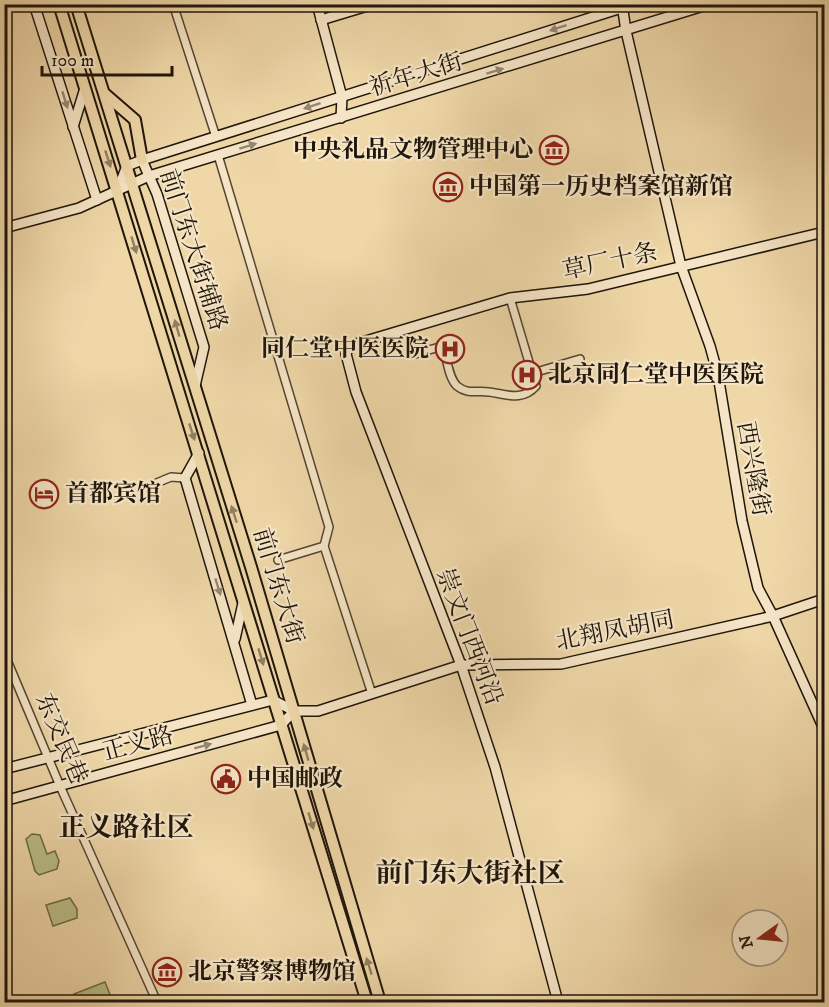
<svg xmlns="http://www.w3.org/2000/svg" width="829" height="1007" viewBox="0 0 829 1007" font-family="'IM FELL DW Pica','Noto Serif SC',serif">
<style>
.grass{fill:#bbbe86;stroke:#6d6a48;stroke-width:1.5}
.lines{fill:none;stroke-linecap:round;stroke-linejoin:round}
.street-casing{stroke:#534632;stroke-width:10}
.secondary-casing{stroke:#1f160a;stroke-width:12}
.primary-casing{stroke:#1f160a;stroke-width:14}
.street{stroke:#f5e5c6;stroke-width:7}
.secondary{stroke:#f5e5c6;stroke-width:9}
.primary{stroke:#efd7a8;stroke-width:10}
.oneway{fill:#958871}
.oneway2{fill:#918061}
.labels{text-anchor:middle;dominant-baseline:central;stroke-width:4.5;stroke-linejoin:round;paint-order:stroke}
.street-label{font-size:24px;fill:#1f160a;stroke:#f5e5c6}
.poi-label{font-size:24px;font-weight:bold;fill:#1f160a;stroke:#f5e5c6;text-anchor:start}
.quarter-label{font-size:27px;font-weight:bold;fill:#1f160a;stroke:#f5e5c6}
</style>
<rect width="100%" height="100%" fill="#efd7a8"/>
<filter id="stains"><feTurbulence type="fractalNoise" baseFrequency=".00333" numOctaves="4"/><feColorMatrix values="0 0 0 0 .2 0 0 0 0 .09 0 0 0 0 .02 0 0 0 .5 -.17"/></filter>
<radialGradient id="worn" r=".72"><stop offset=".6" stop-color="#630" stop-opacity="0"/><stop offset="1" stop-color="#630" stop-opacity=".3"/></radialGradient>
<g class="grass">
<polygon points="32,834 40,835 47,854 55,851 59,861 57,869 39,875 35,871 26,839"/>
<polygon points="70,898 77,909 77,918 53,926 46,905"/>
<polygon points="105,982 113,1002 77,1002 74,994"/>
</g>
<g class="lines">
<g class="street-casing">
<g id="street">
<polyline points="173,4 216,137"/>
<polyline points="4,5 5,4"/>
<polyline points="218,155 329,527 324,546 278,560"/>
<path d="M415,354L443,346C447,358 448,377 457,386C468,395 477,390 489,392C506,394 522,402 536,386L510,298"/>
<polyline points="533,373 580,359"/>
<polyline points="147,487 171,477 185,478"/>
<polyline points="324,546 372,694"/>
<polyline points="4,653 60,786 157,1002"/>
</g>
</g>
<g class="secondary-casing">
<g id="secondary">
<polyline points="34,4 97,200"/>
<polyline points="317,4 342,97 341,118"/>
<polyline points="622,4 626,31 681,266 710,346 718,375 742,521 758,588 773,616 824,729"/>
<polyline points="321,20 374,4"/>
<polyline points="73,127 85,88"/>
<polyline points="142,160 157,194 204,347 195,386"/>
<polyline points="118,189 127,166 142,160 634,4"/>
<polyline points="4,228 79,208 149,176 710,4"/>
<polyline points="199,453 185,478 252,705"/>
<polyline points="235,639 243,603"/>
<polyline points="4,769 273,700 294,711 318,711 461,665 561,664 773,616 824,599"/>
<polyline points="4,801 281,725 294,711"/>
<polyline points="558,1002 495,767 461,665 356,392 346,354 349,346 510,298 588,289 824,232"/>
</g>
</g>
<g class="primary-casing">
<g id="primary">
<polyline points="59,4 367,1002"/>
<polyline points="76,4 251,567 380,1002"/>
<polyline points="105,94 135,120 142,160"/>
</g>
</g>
<use href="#street" class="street"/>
<use href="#secondary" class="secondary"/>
<use href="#primary" class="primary"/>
</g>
<defs><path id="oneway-solid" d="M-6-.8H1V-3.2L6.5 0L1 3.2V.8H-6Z" transform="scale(1.5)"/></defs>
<g class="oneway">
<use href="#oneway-solid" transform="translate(558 28) rotate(162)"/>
<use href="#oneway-solid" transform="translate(495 71) rotate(-17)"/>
<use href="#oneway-solid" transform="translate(65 100) rotate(73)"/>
<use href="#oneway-solid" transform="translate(312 106) rotate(162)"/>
<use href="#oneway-solid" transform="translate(248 146) rotate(-17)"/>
<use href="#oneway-solid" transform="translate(218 587) rotate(73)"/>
<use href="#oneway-solid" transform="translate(203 746) rotate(-15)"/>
</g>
<g class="oneway2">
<use href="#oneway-solid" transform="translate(108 159) rotate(72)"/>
<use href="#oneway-solid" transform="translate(134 245) rotate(73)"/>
<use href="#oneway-solid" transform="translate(177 328) rotate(-106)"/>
<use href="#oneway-solid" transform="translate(192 432) rotate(72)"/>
<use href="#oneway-solid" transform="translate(234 514) rotate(-108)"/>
<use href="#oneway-solid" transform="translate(261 657) rotate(73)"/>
<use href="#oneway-solid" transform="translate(306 752) rotate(-106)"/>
<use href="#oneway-solid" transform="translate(311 821) rotate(73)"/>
<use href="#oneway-solid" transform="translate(369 966) rotate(-107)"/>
</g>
<defs>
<g id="museum-ring" transform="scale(1.5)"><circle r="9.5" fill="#f5e5c6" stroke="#8f2418" stroke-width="1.5"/><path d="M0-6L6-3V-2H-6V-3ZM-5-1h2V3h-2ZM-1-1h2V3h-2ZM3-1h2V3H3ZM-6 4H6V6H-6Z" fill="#8f2418"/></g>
<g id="hospital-ring" transform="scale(1.5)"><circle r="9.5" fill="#f5e5c6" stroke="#8f2418" stroke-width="1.5"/><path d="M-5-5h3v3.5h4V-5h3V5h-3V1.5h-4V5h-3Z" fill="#8f2418"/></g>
<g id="hotel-ring" transform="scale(1.5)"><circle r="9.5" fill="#f5e5c6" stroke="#8f2418" stroke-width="1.5"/><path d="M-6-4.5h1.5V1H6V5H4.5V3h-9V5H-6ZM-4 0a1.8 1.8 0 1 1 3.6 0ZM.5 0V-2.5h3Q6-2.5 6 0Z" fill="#8f2418"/></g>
<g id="civic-ring" transform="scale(1.5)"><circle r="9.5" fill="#f5e5c6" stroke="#8f2418" stroke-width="1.5"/><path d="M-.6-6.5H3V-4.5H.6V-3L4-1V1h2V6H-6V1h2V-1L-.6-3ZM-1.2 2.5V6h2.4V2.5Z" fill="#8f2418"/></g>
</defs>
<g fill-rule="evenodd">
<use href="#museum-ring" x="554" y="150"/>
<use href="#museum-ring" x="448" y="187"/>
<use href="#hospital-ring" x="450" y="349"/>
<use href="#hospital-ring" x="527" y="375"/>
<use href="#hotel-ring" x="44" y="494"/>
<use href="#civic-ring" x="226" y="779"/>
<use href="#museum-ring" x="167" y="972"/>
</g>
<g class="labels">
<g class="street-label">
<text transform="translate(416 75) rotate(-17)">祈年大街</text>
<text transform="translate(193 250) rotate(72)">前门东大街辅路</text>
<text transform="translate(610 262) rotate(-12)">草厂十条</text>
<text transform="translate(753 469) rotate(80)">西兴隆街</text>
<text transform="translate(278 586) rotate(73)">前门东大街</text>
<text transform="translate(615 631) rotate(-11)">北翔凤胡同</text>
<text transform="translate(469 637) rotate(69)">崇文门西河沿</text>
<text transform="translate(61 739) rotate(67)">东交民巷</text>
<text transform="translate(138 744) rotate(-15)">正义路</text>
</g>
<g class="poi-label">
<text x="533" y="150" text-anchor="end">中央礼品文物管理中心</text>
<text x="469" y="187">中国第一历史档案馆新馆</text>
<text x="429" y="349" text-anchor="end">同仁堂中医医院</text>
<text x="548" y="375">北京同仁堂中医医院</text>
<text x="65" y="494">首都宾馆</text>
<text x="247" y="779">中国邮政</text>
<text x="188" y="972">北京警察博物馆</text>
</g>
<g class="quarter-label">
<text x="126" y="828">正义路社区</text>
<text x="470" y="874">前门东大街社区</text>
</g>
</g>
<rect width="829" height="1007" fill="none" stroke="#efd7a8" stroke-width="24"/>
<rect x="6" y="6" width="817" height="995" fill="none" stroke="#1f160a" stroke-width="3"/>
<rect x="12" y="12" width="805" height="983" fill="none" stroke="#1f160a" stroke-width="1.5"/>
<g transform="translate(760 938) rotate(255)"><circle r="28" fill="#f5e5c6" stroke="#9f927b" stroke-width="1.5"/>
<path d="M0-4.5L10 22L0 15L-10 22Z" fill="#8f2418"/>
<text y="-9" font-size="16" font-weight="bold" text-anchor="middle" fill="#1f160a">N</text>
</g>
<path d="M42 66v9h130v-9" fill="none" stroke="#1f160a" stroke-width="3"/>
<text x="51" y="66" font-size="18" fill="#1f160a" stroke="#f5e5c6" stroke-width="4.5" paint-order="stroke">100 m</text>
<rect width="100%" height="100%" filter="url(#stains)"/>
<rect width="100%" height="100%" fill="url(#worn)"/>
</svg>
